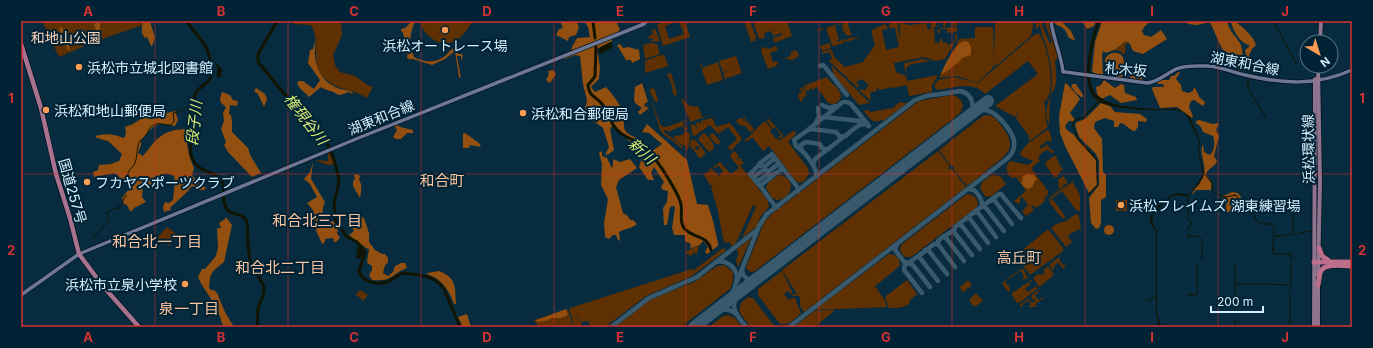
<svg xmlns="http://www.w3.org/2000/svg" width="1373" height="348" viewBox="0 0 1373 348" font-family="Inter,'Noto Sans JP',sans-serif">
<style>
.green{fill:#5f3002;fill-rule:evenodd}
.forest{fill:#924f0f}
.water{fill:#111400}
.lines{fill:none;stroke-linecap:round;stroke-linejoin:round}
.stream{stroke:#111400;stroke-width:1}
.river{stroke:#111400;stroke-width:3}
.taxiway{stroke:#385a6c;stroke-width:4.5}
.runway{stroke:#385a6c;stroke-width:12}
.secondary-casing{stroke:#001320;stroke-width:5}
.primary-casing{stroke:#001320;stroke-width:5.5}
.trunk-casing{stroke:#001320;stroke-width:6}
.motorway-casing{stroke:#001320;stroke-width:6}
.secondary{stroke:#6e7793;stroke-width:3.5}
.primary{stroke:#8f7490;stroke-width:4}
.trunk{stroke:#a6728e;stroke-width:4.5}
.motorway{stroke:#bc708c;stroke-width:5}
.grid{fill:none;stroke:#d63233;stroke-width:1;stroke-opacity:0.55}
.poi-dot{fill:#fc9d53;stroke:#002235;stroke-width:1.5}
.labels{text-anchor:middle;dominant-baseline:central;stroke-width:4;stroke-linejoin:round;paint-order:stroke}
.park-label{font-size:14px;fill:#fdd6ba;stroke:#002235}
.poi-label{font-size:14px;fill:#d6eefe;stroke:#002235;text-anchor:start}
.street-label{font-size:14px;fill:#d6eefe;stroke:#002235}
.water-label{font-size:15px;font-style:italic;fill:#d6e973;stroke:#002235}
.neighbourhood-label{font-size:15px;fill:#fbc59e;stroke:#002235}
.neatline{fill:none;stroke:#d63233;stroke-width:1.5}
.grid-label{font-size:13px;text-anchor:middle;font-weight:bold;fill:#d63233}
</style>
<rect width="100%" height="100%" fill="#072c3f"/>
<g class="green">
<polygon points="42,21 141,21 143,25 96,41 59,57"/>
<path d="M291,21H341L342,35L333,55L335,65L340,72L355,76L369,86L373,87L367,98C355,90 339,90 329,82C306,64 323,45 311,25L295,24L290,22Z"/>
<path d="M420,21H473C468,28 464,36 456,40C442,50 423,36 420,21Z"/>
<path d="M664,21H685L690,37L663,46L657,25ZM679,21L684,34L669,39L665,26Z"/>
<polygon points="744,21 750,21 756,37 755,41 751,42"/>
<polygon points="753,21 787,21 792,36 774,43 773,38 782,35 782,33 773,36 771,31 764,33 765,36 764,38 759,39"/>
<path d="M844,21H847L851,33H852L850,36C844,36 843,30 842,26Z"/>
<polygon points="897,21 900,40 900,25 899,25 898,21 929,21 928,22 901,23 909,25 927,23 927,29 931,29 930,21 957,21 957,26 950,26 950,25 953,25 953,22 946,22 946,26 943,26 943,22 936,22 936,26 938,27 934,27 935,43 940,42 940,34 937,31 940,28 957,27 957,32 947,33 947,29 940,29 940,39 942,39 943,43 947,42 947,45 953,43 955,39 955,34 957,35 957,38 945,59 936,61 924,57 894,63 896,72 906,76 907,81 938,75 932,85 932,92 909,96 907,85 894,88 893,87 879,90 878,88 876,88 877,91 873,92 870,92 871,98 870,100 859,90 862,89 864,91 869,85 862,79 856,82 859,86 858,88 829,61 832,59 830,52 822,54 822,52 831,49 835,58 845,67 863,62 875,45 872,34 872,30 878,27 885,24 888,29 882,30 886,50 899,47 895,28 889,28 889,25 891,22"/>
<polygon points="995,21 1034,21 1031,36 996,66 994,64 993,68 978,82 975,82 957,76 939,78 959,39 975,38 975,27 993,27 994,57"/>
<path d="M1036,21H1041L1044,30L1050,44L1052,42L1044,21H1049L1058,57L1055,61C1056,73 1059,86 1050,96L1049,125C1042,108 1052,99 1052,83C1052,72 1050,60 1047,49C1045,41 1041,34 1040,25L1036,30Z"/>
<polygon points="840,23 840,25 839,24 835,25 839,40 837,40 837,42 845,39 846,40 851,37 853,38 859,37 858,38 846,42 845,41 843,41 844,43 834,46 832,45 826,28"/>
<polygon points="821,28 824,29 831,48 822,51 820,46 829,43 824,29 815,32"/>
<polygon points="655,29 660,41 650,42 653,40 652,38 649,39 648,37 653,34 651,30"/>
<path d="M1038,33C1047,41 1053,78 1050,90C1050,94 1047,97 1046,102L1045,100L1044,102C1047,110 1044,118 1048,127L1026,144L1029,141V136L1016,118L1019,112L1015,117L995,106L1038,74L1028,61L985,94C973,80 953,88 937,90L934,86L938,80L954,77L978,83L1034,35Z"/>
<polygon points="1126,41 1128,42 1126,45 1124,45 1126,49 1124,55 1120,51 1114,50"/>
<polygon points="651,43 657,44 660,54 645,59 643,45"/>
<polygon points="776,46 778,50 770,53 773,62 777,61 778,64 774,67 768,69 761,51 762,48 766,47 768,49"/>
<polygon points="796,50 799,55 798,57 792,60 787,59 786,57 791,56 790,53"/>
<polygon points="664,54 668,66 645,73 645,61 661,55 662,56"/>
<polygon points="736,56 742,73 725,79 723,73 733,70 723,72 719,61"/>
<polygon points="922,59 932,61 912,64 908,66 906,69 907,74 906,74 904,65 905,63"/>
<polygon points="701,62 702,68 718,62 723,80 707,85 700,64"/>
<polygon points="831,65 870,103 859,105 834,75"/>
<polygon points="671,73 677,93 676,96 674,95 672,90 673,89 669,77 668,77 667,74"/>
<path d="M827,77L834,86L835,85C841,93 845,99 834,104L828,103L817,87L813,90L811,88L809,90L810,93L808,90L805,92L807,95L802,99L803,101L801,102L798,97V95L808,86L799,92L800,89L804,87L805,85Z"/>
<polygon points="654,88 658,100 656,103 649,90"/>
<path d="M951,95C957,95 962,100 963,106L960,113L954,118L755,271L751,272L746,269L747,265L763,225L766,220L773,213L919,101Z"/>
<polygon points="651,98 660,124 663,127 666,127 686,120 686,123 685,121 683,122 685,128 688,127 687,130 685,131 683,126 672,130 671,132 671,131 668,132 667,130 663,131 683,147 683,149 662,133 659,127"/>
<path d="M681,98H682C686,104 690,108 698,106L702,117L711,115L690,122Z"/>
<path d="M902,102V103H907L883,121L882,120C873,124 869,118 864,111L868,110L870,112L893,108L898,103Z"/>
<path d="M986,115C995,115 998,122 1003,128C1018,147 1007,155 991,167C983,174 975,180 967,186L954,170V166L950,165L939,150L983,116Z"/>
<polygon points="743,117 744,117 754,129 751,132 750,132 745,126 739,125 736,120 742,118 750,127"/>
<polygon points="711,118 713,119 716,127 730,123 741,137 741,140 732,150 730,150 728,147 737,139 728,127 718,134 710,125 695,136 692,135 691,125 694,124 697,129 696,123 698,122 701,124 701,121"/>
<polygon points="768,118 783,135 782,138 780,138 779,137 781,135 775,127 773,129 767,121"/>
<polygon points="765,121 772,129 770,131 776,139 779,138 779,141 793,131 796,132 795,135 788,142 808,168 809,173 805,181 799,183 795,180 769,146 763,151 753,138 748,140 746,142 745,141 745,140 750,136 751,136 750,135 759,126"/>
<path d="M1047,130H1049L1052,140L1050,142L1048,140L1040,146L1041,149L1047,144L1050,149L1055,152L1052,153L1047,150L1043,152L1038,157L1040,161L1034,165L1032,169L1034,172L1048,191V194L1045,198L1044,202L1036,208L1030,204L1034,210L1026,216L1022,211L1028,205L1022,197L1020,199V203L1018,204L1014,201L1026,191L1016,177L1011,178C1006,172 1004,165 1011,161L1028,165L1033,161L1021,156L1020,154C1024,144 1038,137 1047,130Z"/>
<polygon points="686,131 690,134 689,147 686,151 686,146 680,144 673,137 684,134 684,132"/>
<path d="M703,133C707,134 714,143 714,148L709,152L698,139Z"/>
<polygon points="712,133 713,133 720,141 719,144 716,144 709,136"/>
<polygon points="693,139 696,141 705,152 705,154 702,157 699,158 693,149 695,148 697,150 700,148 698,146 692,149 690,145 691,140"/>
<polygon points="733,151 736,152 739,157 737,158 738,159 740,158 744,163 740,165 768,201 769,207 761,216 756,227 742,238 756,207 753,205 736,243 732,246 729,242 724,243 717,207 711,188 713,186 710,185 704,175 707,171 708,173 709,172 709,170 711,168 719,176 723,171 719,166 717,166 715,169 713,167 720,162 731,174 739,168 730,156"/>
<path d="M938,151L949,165V169L953,170L966,187L804,312L800,306V298L799,296H793L788,291L784,294L789,300L792,298H795L801,313C796,318 787,328 779,323L758,295V289L782,271L791,289L793,295L797,294L782,270Z"/>
<polygon points="329,152 334,164 328,165 315,160 328,161 328,153"/>
<polygon points="1055,155 1062,169 1065,172 1062,170 1057,175 1059,177 1054,177 1045,164 1046,162"/>
<path d="M779,175C797,178 793,198 777,200L772,198L766,188L768,183Z"/>
<polygon points="992,175 1000,176 1006,184 992,196 986,197 982,192 980,187 983,181"/>
<polygon points="1063,176 1067,181 1067,184 1063,185 1063,186 1046,200 1059,188 1058,180"/>
<polygon points="1073,181 1074,182 1072,184 1074,184 1080,195 1080,211 1076,210 1062,191 1049,201 1048,200 1064,187 1066,188 1065,187"/>
<path d="M967,194C974,194 980,200 977,207L911,257H905C901,253 898,249 902,244Z"/>
<polygon points="1052,200 1054,201 1065,216 1065,219 1062,218 1049,202"/>
<rect x="1116" y="200" width="11" height="11"/>
<polygon points="1078,214 1079,216 1081,231 1079,229 1068,235 1069,238 1068,239 1069,238 1072,242 1066,247 1051,228 1056,224 1066,221 1074,215"/>
<polygon points="167,227 178,235 169,246 164,242 159,242 156,239"/>
<polygon points="1047,230 1050,231 1063,248 1063,251 1030,275 1016,256 1016,255"/>
<polygon points="751,238 739,266 738,267 736,260 739,253 737,252 737,249"/>
<polygon points="699,246 697,254 693,253 691,256 685,253 693,247"/>
<polygon points="723,248 726,250 725,251 692,276 646,296 605,327 591,327 588,321 582,322 576,316 571,316 569,311 570,308 692,269 694,270"/>
<path d="M889,254C895,254 900,258 900,265L895,270L875,286L884,299L887,307L815,310Z"/>
<polygon points="1059,257 1060,258 1059,260 1064,266 1066,265 1066,266 1063,269 1058,262 1053,268 1054,270 1053,271 1049,265 1051,264 1052,265 1051,263"/>
<polygon points="724,265 733,272 733,281 730,289 681,327 615,327 650,300 696,281 717,266"/>
<polygon points="1048,266 1054,275 1039,287 1033,278 1038,274 1042,275 1044,273 1044,269"/>
<polygon points="1021,269 1023,269 1028,278 1023,280 1022,278 1024,278 1022,272 1020,271 1005,282 1006,284 1009,285 1010,291 1008,292 1002,283"/>
<path d="M907,280L917,294L909,301L910,303C904,308 896,308 889,308L885,298L886,296Z"/>
<polygon points="968,280 972,285 967,289 966,288 966,290 963,293 960,287"/>
<polygon points="1030,280 1032,281 1029,283 1031,286 1029,285 1025,289 1028,292 1036,286 1037,289 1019,303 1017,303 1011,294 1025,284 1026,284 1030,281"/>
<polygon points="360,290 368,295 363,301 358,296 355,295"/>
<polygon points="1038,290 1039,291 1035,296 1039,300 1043,297 1044,298 1035,304 1037,307 1028,307 1031,304 1028,300 1023,304 1022,307 1020,306 1020,305 1028,298 1032,303 1036,300 1035,299 1033,300 1031,296"/>
<polygon points="976,293 983,301 976,306 973,306 969,300"/>
<polygon points="748,297 753,298 775,327 750,327 739,311 741,303"/>
<polygon points="567,309 572,321 569,327 556,327 555,324 550,327 539,327 534,320"/>
<polygon points="832,310 834,311 833,312 814,327 794,327 814,311"/>
<polygon points="728,315 735,318 742,327 709,327 723,316"/>
<polygon points="573,316 575,316 582,322 581,327 570,327 573,321 572,318"/>
</g>
<g class="forest">
<polygon points="100,21 100,39 99,40 94,24"/>
<path d="M143,21H150L155,38L152,46H151L147,37L145,38C140,33 142,27 143,21Z"/>
<path d="M412,21H415C412,28 409,40 410,48C411,51 413,53 414,57C424,63 437,63 445,56C449,53 450,49 455,48L458,50V54H461L463,55L461,62V56H457L461,78L459,77L455,51L445,59L432,65L413,59H409L407,58L408,51L403,33L401,31V29L405,28Z"/>
<polygon points="560,21 576,21 579,27 576,35 569,37 568,41 556,35 559,29 563,28"/>
<path d="M584,21H616L620,30L611,38L612,41L597,49L600,67L599,79L591,87L595,92L606,87C612,94 620,103 623,113C626,127 619,131 637,138L632,144L614,124L610,129L614,150L609,154L605,155L609,147L603,128L591,119L585,109L587,100L583,84L580,56L575,55L565,59L563,57L571,54L572,47L577,38L590,37L588,27Z"/>
<path d="M1053,21H1061L1071,31L1075,40C1066,39 1069,34 1064,29C1060,25 1056,26 1053,21Z"/>
<polygon points="1082,21 1096,21 1094,26 1087,29"/>
<path d="M1102,21H1152C1147,24 1145,25 1142,31L1144,35L1151,37L1161,30L1167,39L1143,54L1133,51L1130,44L1126,41L1114,50L1106,53L1103,51L1102,55L1103,75L1095,74L1092,71L1095,42Z"/>
<path d="M1186,21H1227C1229,31 1235,35 1240,43C1244,51 1243,64 1242,71H1239L1237,67V63L1232,62L1231,55L1222,49L1210,22L1197,25L1188,24Z"/>
<path d="M1231,21H1236L1237,23C1242,26 1255,38 1256,45L1252,49L1249,55L1250,58L1249,61L1254,65L1252,68L1248,66L1245,50L1249,47V45C1240,43 1232,29 1231,21Z"/>
<polygon points="62,27 70,49 68,50 59,28"/>
<path d="M315,41C316,46 314,52 315,57C317,72 325,84 340,89C344,90 348,90 352,92L353,94L348,92L344,94L338,95C333,90 326,91 321,87L309,97C305,92 299,89 297,83L299,81H303L314,89L320,80L308,63L310,50L313,49Z"/>
<path d="M964,41L968,42L971,47V55L962,58L958,63L941,75C943,67 955,44 964,41Z"/>
<polygon points="620,44 623,48 628,47 639,50 640,59 632,63 631,60 626,60 617,45"/>
<path d="M1112,53C1128,51 1124,67 1122,77H1112V69L1106,68C1104,61 1104,56 1112,53Z"/>
<polygon points="553,70 556,74 550,83 546,80 549,74 548,71"/>
<polygon points="1141,72 1143,78 1141,80 1130,78 1130,76"/>
<polygon points="1178,72 1180,72 1176,79 1181,85 1182,91 1188,93 1193,91 1193,89 1195,88 1200,98 1205,102 1203,106 1194,100 1191,101 1189,107 1193,116 1192,118 1177,107 1160,108 1152,89 1153,87 1164,87 1163,84 1158,84 1157,83 1162,80 1169,80 1171,76 1174,76"/>
<path d="M1104,80L1115,88L1121,84L1124,85L1125,93L1136,97L1137,100L1121,103L1110,95C1103,97 1104,102 1097,94L1096,87L1101,85Z"/>
<polygon points="642,83 648,102 645,103 644,106 649,108 640,115 638,112 642,108 635,103 634,99 635,87"/>
<path d="M1065,83C1068,84 1077,95 1080,99L1070,113L1075,120L1073,121H1069L1065,126L1066,129L1074,135L1079,141L1096,160L1097,185L1089,193L1065,146L1060,133L1059,116Z"/>
<polygon points="1073,84 1076,84 1083,95 1083,97 1081,97 1075,92 1071,86"/>
<polygon points="256,88 265,94 267,99 264,107 258,94 254,91"/>
<polygon points="222,92 230,95 233,100 238,101 237,106 230,105 229,114 231,115 232,121 232,132 248,148 250,155 261,173 252,177 228,152 224,145 226,142 221,129 224,121 223,113 226,107 221,103 220,99"/>
<path d="M1101,103L1110,106L1115,112L1140,114L1147,119L1146,122L1138,121V127L1135,131C1128,130 1127,124 1120,123L1118,127H1114V121L1105,118L1095,122L1094,128L1102,139L1103,172L1106,175V197L1101,200V223L1099,228L1096,229L1091,223L1089,198L1099,185V161L1096,154L1079,137L1075,125L1077,122L1085,119Z"/>
<path d="M161,111L167,113L175,111L178,120L175,126C155,121 154,125 141,140V145L138,153L143,156C158,137 163,129 189,129L187,144L189,155L194,168L192,175L197,181L206,188L204,190H199L192,186C186,194 178,200 170,208L171,210L164,212L163,207L165,202L169,203L173,200L175,181L174,176L166,173L160,178L154,177L151,186H143L142,197L146,202L134,208L132,211H130L127,205L124,204L122,198C126,192 131,188 134,181L132,182L120,178L115,173L94,177L93,172L98,170L99,165L111,164L119,161L122,154L108,141L97,138L95,136C107,133 113,134 124,138L126,134L125,127L133,124L147,115L153,117L158,116V112Z"/>
<path d="M1199,120L1213,124L1219,123L1216,130L1219,136L1214,156L1217,161C1215,167 1208,168 1206,174L1212,183L1211,190H1196L1192,195C1193,188 1203,182 1204,174C1206,164 1200,156 1202,146L1203,145L1204,152L1210,155C1215,150 1215,142 1213,136L1203,132L1201,127L1196,123V121Z"/>
<polygon points="396,124 400,127 413,130 413,133 407,133 401,139 396,139 393,137 397,130 394,125"/>
<polygon points="647,124 687,160 697,204 708,205 713,221 718,243 718,246 707,254 705,252 708,246 703,241 700,245 690,248 691,244 685,241 685,235 674,235 672,228 675,207 674,206 670,207 667,225 664,225 663,208 667,202 668,191 663,190 661,187 664,182 654,167 651,173 654,180 648,180 639,167 646,146 652,151 662,144 649,133 642,132"/>
<polygon points="465,133 479,143 481,147 470,145 469,148 463,148 463,134"/>
<path d="M602,151V156L607,158L612,168L613,165V159L620,162L630,159L637,168L619,180L616,187L623,213L628,216L630,220H633L637,224C630,229 624,229 619,232L620,241L618,240L616,235H613L609,239L605,237L604,223L608,199L601,185L602,164L599,153Z"/>
<path d="M313,162L311,179L325,202C321,209 322,219 330,222L333,221L338,228L337,233L340,238L336,242H334L333,238L325,239V242L322,244L315,228L313,210L307,203L317,197L310,184L304,179L310,172Z"/>
<path d="M356,174L360,176L359,180C363,185 361,193 360,198L353,186V181L355,179L354,175Z"/>
<polygon points="1027,174 1034,175 1037,179 1035,181 1032,187 1028,189 1024,187 1021,183 1023,180 1022,177"/>
<polygon points="1232,192 1238,193 1243,200 1242,212 1225,212 1227,202 1223,200 1221,197"/>
<path d="M353,214L364,218L369,233V242L375,250L382,254H385L388,258V263L385,265L383,273L388,276L393,272L395,266L401,263H405L407,268C391,274 393,282 372,280L369,275L372,270V266L369,264L367,262L369,249L366,248L349,235L354,231L348,220Z"/>
<path d="M226,217L232,225L224,262L213,271L210,277L209,288L211,290H214L217,293L225,312L234,327H224L221,321V319C218,313 215,305 211,299C207,292 201,285 198,277L202,269H205L216,256L218,248L217,229L218,228H221L219,223L225,219Z"/>
<circle cx="1109" cy="230" r="5"/>
<path d="M439,271C457,278 455,287 456,304H454C449,290 442,279 427,274V273Z"/>
<polygon points="566,309 568,315 561,318 552,318 546,321 537,322 536,321 537,320"/>
<polygon points="467,314 471,327 463,327 458,317"/>
</g>
<g class="water">
<polygon points="611,42 613,47 601,54 599,53 599,48"/>
<polygon points="215,62 223,70 221,72 222,76 217,78 217,67"/>
<path d="M1094,92C1108,110 1153,109 1175,109L1182,111L1190,117L1200,141L1199,152L1204,174L1199,184L1188,196L1173,195L1153,214L1152,220L1157,232V312L1161,327H1159L1156,312V232C1155,228 1151,225 1150,220C1149,213 1167,197 1173,194C1178,192 1184,195 1189,194L1199,181L1203,174L1198,152L1199,141L1188,118L1184,113L1175,110C1152,110 1119,111 1099,102L1084,118L1075,121L1073,125L1078,138L1097,159L1098,185L1089,195L1088,194L1097,185L1096,160L1077,139L1072,125L1074,120L1083,117L1098,101L1091,94Z"/>
<path d="M358,245C362,249 364,253 361,259L356,258Z"/>
</g>
<g class="lines">
<g class="stream">
<polyline points="1273,21 1284,41"/>
<polyline points="1285,43 1296,63"/>
<polyline points="1247,77 1248,77 1248,88"/>
<polyline points="1249,90 1266,118"/>
<polyline points="1203,172 1212,183 1212,191 1219,195"/>
<path d="M133,185C132,181 127,177 128,173C129,169 134,167 135,163C138,156 136,147 140,141C142,140 144,138 145,137C148,133 148,129 152,126C162,119 168,131 174,121L173,113L179,112L187,107L190,109L195,108"/>
<polyline points="1220,196 1225,197 1236,195 1238,198 1240,209 1243,212"/>
<polyline points="114,209 119,208 126,195"/>
<polyline points="1244,211 1253,212 1256,220"/>
<polyline points="1188,215 1188,196"/>
<polyline points="1188,218 1188,220"/>
<polyline points="108,220 107,212 112,210"/>
<polyline points="1256,220 1260,224 1267,224"/>
<polyline points="1190,221 1191,222"/>
<polyline points="1268,224 1272,224 1274,226 1274,236"/>
<polyline points="1188,230 1192,222"/>
<polyline points="1305,232 1312,231"/>
<polyline points="1188,233 1188,237 1199,236 1201,240"/>
<polyline points="1293,233 1293,213"/>
<polyline points="1300,233 1305,232"/>
<polyline points="1283,235 1290,235"/>
<polyline points="1292,235 1296,234"/>
<polyline points="1275,236 1282,236"/>
<polyline points="92,239 107,223"/>
<polyline points="1273,239 1273,252 1274,254 1290,254"/>
<polyline points="1202,242 1202,244"/>
<polyline points="1202,246 1202,259"/>
<polyline points="1291,254 1291,260"/>
<polyline points="1235,270 1235,265"/>
<polyline points="1235,273 1235,271"/>
<polyline points="1291,274 1291,265"/>
<polyline points="1197,281 1197,265"/>
<polyline points="1235,282 1235,276"/>
<polyline points="1197,283 1197,288"/>
<polyline points="1291,283 1291,275"/>
<polyline points="1237,284 1260,284"/>
<polyline points="1261,284 1289,285"/>
<polyline points="1290,290 1291,285"/>
<polyline points="1235,292 1235,283"/>
<polyline points="1188,295 1193,295"/>
<polyline points="1193,295 1197,294 1197,290"/>
<polyline points="1147,301 1155,296"/>
<polyline points="1235,301 1235,295"/>
<polyline points="1290,304 1290,295"/>
<polyline points="1235,306 1235,304"/>
<polyline points="1235,309 1235,306"/>
<polyline points="1159,324 1162,325 1163,327"/>
<polyline points="1235,324 1235,320"/>
<polyline points="1290,324 1290,306"/>
<polyline points="1290,326 1301,327"/>
<polyline points="1235,327 1235,325"/>
</g>
<g class="river">
<path d="M187,21C192,30 200,37 205,45C209,52 211,64 212,72C212,84 198,85 195,95C193,101 195,110 195,116C195,129 187,145 192,158C198,173 212,170 220,179C227,187 221,199 226,208C230,216 241,212 246,220C249,227 247,237 248,244C248,251 250,259 251,265C254,274 263,279 264,289C264,297 259,302 258,309C257,315 259,321 256,327"/>
<path d="M277,21L258,54V62L292,103L316,126L328,145L334,159L338,175L339,182L334,203L336,221L347,237L357,242L363,249L365,253L363,259L359,270C361,282 376,285 387,282C394,280 397,274 404,273C419,275 435,275 444,289L460,327"/>
<polyline points="593,21 595,38"/>
<path d="M596,47L595,76L593,79L588,85C589,97 596,96 602,104C608,112 610,123 617,130C622,136 628,137 635,141C642,146 650,153 655,159C663,169 676,190 680,201C684,211 678,219 684,228C693,239 707,234 711,250"/>
<path d="M1093,93C1083,77 1092,38 1099,21"/>
</g>
<g class="taxiway">
<polyline points="820,66 823,65 825,67 847,95"/>
<polyline points="822,105 829,108 836,106"/>
<polyline points="824,117 860,121"/>
<polyline points="816,122 819,117 818,108"/>
<polyline points="809,129 843,102 847,102 851,104 869,126"/>
<polyline points="801,150 801,145 806,142 820,144 822,148 824,149 829,149"/>
<polyline points="813,165 815,159 859,125 865,124 868,126"/>
<polyline points="781,167 781,170 771,176 760,163 772,154 798,188 798,191"/>
<polyline points="764,168 764,167 774,159 776,159"/>
<polyline points="768,173 768,172 778,164 779,164"/>
<polyline points="773,176 761,185 761,187 775,206 777,207"/>
<path d="M816,177C819,169 803,150 796,146L794,140L808,130L811,129L836,132L840,137L846,136"/>
<polyline points="755,180 755,176 763,170 766,170"/>
<polyline points="758,184 758,181 766,175 769,175"/>
<polyline points="761,185 759,185 750,174 759,165 762,166"/>
<polyline points="990,201 993,200 995,201 1012,224"/>
<polyline points="981,207 999,194 1001,194 1021,218"/>
<polyline points="982,207 984,206 986,208 1004,231"/>
<polyline points="974,213 977,212 979,214 996,237"/>
<polyline points="966,219 969,218 971,220 988,243"/>
<polyline points="958,225 960,225 962,226 980,249"/>
<polyline points="954,232 972,255"/>
<polyline points="946,238 964,261"/>
<polyline points="897,244 895,250 905,263 904,270 922,293"/>
<polyline points="938,244 955,267"/>
<polyline points="925,250 927,250 929,251 947,274"/>
<path d="M716,262C728,259 740,270 736,283C734,291 729,299 723,305"/>
<polyline points="904,262 913,265 930,287"/>
<polyline points="907,264 921,254"/>
<path d="M742,270C743,279 751,282 759,277"/>
<path d="M938,281L920,258V255L934,244H938V241L944,236L946,238V235L953,231L954,232L955,227L982,206C983,200 978,194 974,190L969,189"/>
<path d="M737,282L759,226L767,214L915,100L926,96L961,91C973,95 976,107 968,116"/>
<path d="M741,291C728,306 735,313 746,327"/>
<path d="M712,314C721,309 727,307 736,314"/>
<polyline points="611,327 649,298 697,277 757,230"/>
<path d="M789,327L1008,158C1012,154 1015,148 1014,141C1013,132 998,114 989,111C984,109 979,110 974,112"/>
</g>
<polyline class="runway" points="694,327 988,101"/>
<g class="secondary-casing">
<g id="secondary">
<path d="M1051,21C1053,38 1061,54 1063,72H1065L1147,83C1158,82 1166,74 1176,69C1185,65 1197,66 1206,66C1219,66 1232,72 1245,75C1283,84 1316,86 1352,70"/>
<polyline points="21,295 79,254 356,139 644,24 647,21"/>
</g>
</g>
<g class="primary-casing">
<g id="primary">
<polyline points="1320,42 1321,21"/>
<polyline points="1318,66 1320,182 1318,275"/>
<polyline points="1314,327 1315,79"/>
<polyline points="1318,327 1318,283"/>
</g>
</g>
<g class="trunk-casing">
<polyline id="trunk" points="21,44 41,108 56,174 70,218 79,254 102,285 139,327"/>
</g>
<g class="motorway-casing">
<g id="motorway">
<polyline points="1319,248 1322,256 1328,260"/>
<polyline points="1314,262 1352,262"/>
<path d="M1318,285C1319,281 1319,277 1320,273C1323,262 1343,266 1352,266"/>
</g>
</g>
<use href="#secondary" class="secondary"/>
<use href="#primary" class="primary"/>
<use href="#trunk" class="trunk"/>
<use href="#motorway" class="motorway"/>
</g>
<path class="grid" d="M155,21V327M288,21V327M421,21V327M554,21V327M686,21V327M819,21V327M952,21V327M1085,21V327M1218,21V327M21,174H1352"/>
<g class="poi-dot">
<circle cx="445" cy="30" r="4"/>
<circle cx="79" cy="67" r="4"/>
<circle cx="46" cy="110" r="4"/>
<circle cx="523" cy="113" r="4"/>
<circle cx="87" cy="182" r="4"/>
<circle cx="1121" cy="205" r="4"/>
<circle cx="185" cy="284" r="4"/>
</g>
<g class="labels">
<g class="park-label">
<text x="66" y="37">和地山公園</text>
</g>
<g class="poi-label">
<text x="445" y="45" text-anchor="middle">浜松オートレース場</text>
<text x="87" y="67">浜松市立城北図書館</text>
<text x="54" y="110">浜松和地山郵便局</text>
<text x="531" y="113">浜松和合郵便局</text>
<text x="95" y="182">フカヤスポーツクラブ</text>
<text x="1129" y="205">浜松フレイムズ 湖東練習場</text>
<text x="177" y="284" text-anchor="end">浜松市立泉小学校</text>
</g>
<g class="street-label">
<text transform="translate(1245 63) rotate(11)">湖東和合線</text>
<text transform="translate(1126 69) rotate(5)">札木坂</text>
<text transform="translate(381 117) rotate(-22)">湖東和合線</text>
<text transform="translate(1308 149) rotate(-91)">浜松環状線</text>
<text transform="translate(73 191) rotate(74)">国道257号</text>
</g>
<g class="water-label">
<text transform="translate(306 119) rotate(52)">権現谷川</text>
<text transform="translate(194 123) rotate(-84)">段子川</text>
<text transform="translate(642 151) rotate(42)">新川</text>
</g>
<g class="neighbourhood-label">
<text x="442" y="180">和合町</text>
<text x="317" y="220">和合北三丁目</text>
<text x="157" y="241">和合北一丁目</text>
<text x="1019" y="257">高丘町</text>
<text x="280" y="267">和合北二丁目</text>
<text x="189" y="308">泉一丁目</text>
</g>
</g>
<rect width="1373" height="348" fill="none" stroke="#002235" stroke-width="44"/>
<g transform="translate(1319 54) rotate(142)"><circle r="19" fill="#002235" stroke="#567485"/>
<path d="M0-3L7 15L0 10L-7 15Z" fill="#fc9d53"/>
<text y="-6" font-size="11" font-weight="bold" text-anchor="middle" fill="#d6eefe">N</text>
</g>
<path d="M1211 306v6h52v-6" fill="none" stroke="#d6eefe" stroke-width="2"/>
<text x="1217" y="306" font-size="12" fill="#d6eefe" stroke="#002235" stroke-width="3" paint-order="stroke">200 m</text>
<rect x="22" y="22" width="1329" height="304" class="neatline"/>
<g class="grid-label">
<text x="88" y="16">A</text>
<text x="221" y="16">B</text>
<text x="354" y="16">C</text>
<text x="487" y="16">D</text>
<text x="620" y="16">E</text>
<text x="753" y="16">F</text>
<text x="886" y="16">G</text>
<text x="1019" y="16">H</text>
<text x="1152" y="16">I</text>
<text x="1285" y="16">J</text>
<text x="11" y="103">1</text>
<text x="1362" y="103">1</text>
<text x="11" y="255">2</text>
<text x="1362" y="255">2</text>
<text x="88" y="342">A</text>
<text x="221" y="342">B</text>
<text x="354" y="342">C</text>
<text x="487" y="342">D</text>
<text x="620" y="342">E</text>
<text x="753" y="342">F</text>
<text x="886" y="342">G</text>
<text x="1019" y="342">H</text>
<text x="1152" y="342">I</text>
<text x="1285" y="342">J</text>
</g>
</svg>
